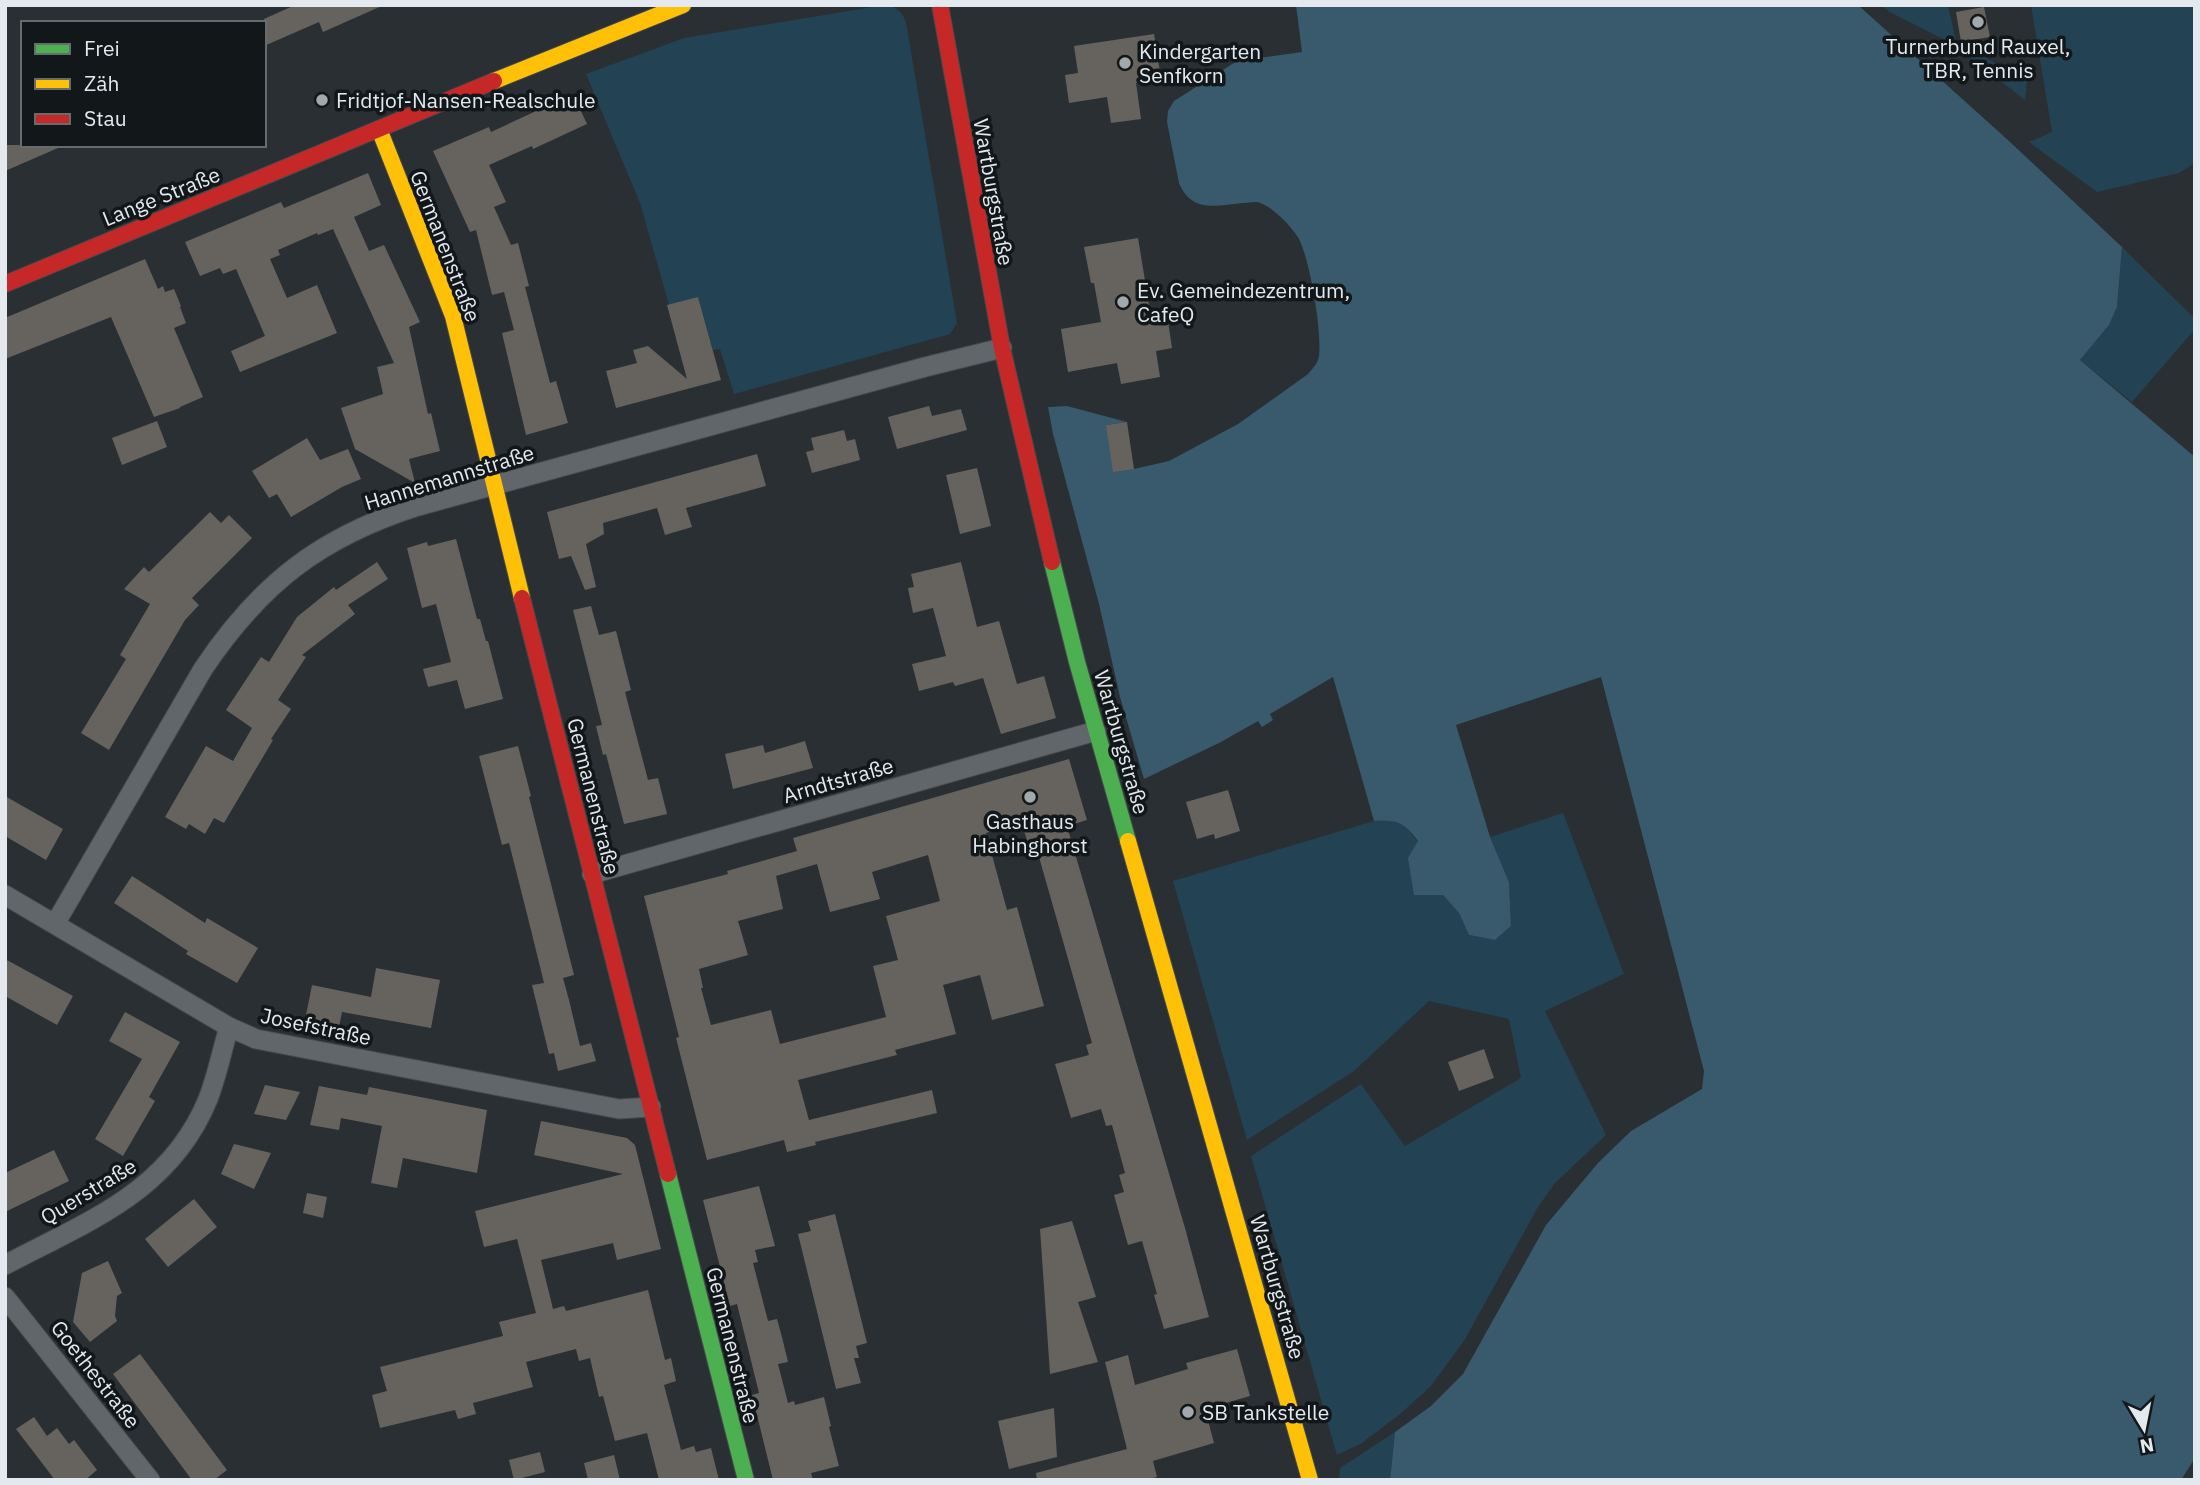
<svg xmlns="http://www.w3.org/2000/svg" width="2200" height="1485" viewBox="0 0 2200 1485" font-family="'IBM Plex Sans',sans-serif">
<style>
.green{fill:#234355}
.forest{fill:#39596d}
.building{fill:#66635f;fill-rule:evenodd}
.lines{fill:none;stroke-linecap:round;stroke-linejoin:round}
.street-casing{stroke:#454a4c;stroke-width:21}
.fast-casing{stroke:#454a4c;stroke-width:18}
.slow-casing{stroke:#454a4c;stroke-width:18}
.jam-casing{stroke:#454a4c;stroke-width:18}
.street{stroke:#606669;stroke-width:19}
.fast{stroke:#4caf50;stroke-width:16}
.slow{stroke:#ffc107;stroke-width:16}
.jam{stroke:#c62828;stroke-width:16}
.poi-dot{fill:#a2a8ac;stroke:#12171a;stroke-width:2.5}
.labels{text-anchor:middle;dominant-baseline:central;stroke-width:7;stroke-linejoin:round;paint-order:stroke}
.poi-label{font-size:21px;fill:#e3e9ee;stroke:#12171a;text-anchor:start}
.street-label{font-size:21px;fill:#e3e9ee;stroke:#12171a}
</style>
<rect width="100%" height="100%" fill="#292f32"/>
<g class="green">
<path d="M885,5C897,6 902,12 906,22L957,323L950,334L734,394L720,349L713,350L698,297L669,305L640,203L586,74L684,38Z"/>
<polygon points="1881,5 1948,5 1956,42 2027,80 2025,100 1953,44 1890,12"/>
<polygon points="2031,5 2195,5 2195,163 2179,173 2097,192 2029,142 2052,132"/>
<polygon points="2122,247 2195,319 2195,329 2132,402 2080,360 2109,325 2117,307"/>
<polygon points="1563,813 1624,974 1545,1011 1606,1135 1555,1183 1538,1207 1464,1341 1430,1387 1400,1414 1362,1443 1337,1455 1251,1156 1361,1084 1405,1146 1521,1078 1509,1019 1429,1001 1354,1071 1247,1140 1173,881 1374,821 1389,820 1405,825 1418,842 1443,895 1459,913 1469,935 1495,940 1511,926 1509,882 1490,837"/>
<polygon points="1395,1432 1390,1480 1339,1480 1340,1468"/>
</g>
<path class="forest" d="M1296,5H1858L2009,141L2122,247L2117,307L2109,325L2080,360L2195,457V1458L2181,1480H1390L1395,1432L1431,1406L1463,1374L1546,1225L1598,1163L1631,1131L1702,1089L1704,1071L1601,677L1456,725L1490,837L1509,882L1511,926L1495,940L1469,935L1459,913L1443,895H1414L1408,858L1418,841C1404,822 1398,820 1374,821L1333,677L1270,714L1273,720L1262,727L1258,721L1221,742L1144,779L1120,697L1099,604L1053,434L1048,407L1067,406L1127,422L1106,425L1134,469L1169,461L1238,424L1308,374C1313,368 1318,363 1319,356C1322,331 1310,261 1299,239C1294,229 1272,206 1260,203C1256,201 1249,203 1244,203C1217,205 1192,214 1179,183L1167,122L1168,111L1174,101L1237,61L1302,52Z"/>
<g class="building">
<polygon points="295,5 384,5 323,32 319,22 264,46 264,19"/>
<polygon points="1984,7 1990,37 1961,42 1956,12"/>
<polygon points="1154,34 1161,79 1136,83 1141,119 1111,123 1107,97 1069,103 1065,75 1078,73 1074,46"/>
<polygon points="573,94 587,124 533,149 532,146 489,165 506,202 494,207 511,245 518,243 529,286 525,287 550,383 556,381 568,423 526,435 502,333 514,330 504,292 492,295 476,230 470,232 433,151 489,127 491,132"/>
<polygon points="5,145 65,145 5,171"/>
<polygon points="368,173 381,205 354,217 369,251 384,245 420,322 409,327 428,414 431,413 440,451 409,459 415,483 355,449 341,408 383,394 377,367 394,363 333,229 318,235 317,233 278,250 280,255 270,259 287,298 317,285 337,333 240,372 231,351 265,336 236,269 223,274 220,268 200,276 185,242 281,202 284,208"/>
<polygon points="1138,238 1152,323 1168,321 1172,348 1156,351 1160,377 1121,384 1117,363 1068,372 1061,329 1101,322 1094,283 1091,283 1084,247"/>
<polygon points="145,259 158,289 163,286 165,292 174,289 181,306 180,307 186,323 174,328 203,397 180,407 180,408 154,417 111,317 5,359 5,318"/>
<polygon points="698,297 721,380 616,408 606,371 637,363 633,350 648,346 687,379 667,305"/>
<polygon points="929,406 932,416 961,409 967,430 897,449 888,417"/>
<polygon points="157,421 167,447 122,465 112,438"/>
<polygon points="1127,422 1134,469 1113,472 1106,425"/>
<polygon points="844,430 847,441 855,439 860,460 812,473 806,452 814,450 811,438"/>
<polygon points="307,438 320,460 348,449 361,479 342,487 291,517 277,494 269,498 252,471"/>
<polygon points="757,454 766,486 686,508 692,527 665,535 657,508 603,523 604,534 586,544 596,587 585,590 571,556 559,559 547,512"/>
<polygon points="977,468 991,526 960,534 946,475"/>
<polygon points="210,512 221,523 229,515 252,538 192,598 199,605 185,620 109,750 81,733 126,659 120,655 150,604 124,589 144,567 149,572"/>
<polygon points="456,539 477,619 480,619 486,641 488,641 503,699 465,709 457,680 428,687 423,669 451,662 436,604 422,608 407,548 427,542 428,546"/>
<polygon points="377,562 388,579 348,605 355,614 302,655 306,657 278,700 291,709 271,739 273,740 224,823 214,818 205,834 189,824 186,829 165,817 206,746 233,761 252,728 226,710 261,657 269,662 297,617 334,587 336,590"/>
<polygon points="961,562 977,627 999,621 1017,684 1044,676 1056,718 1001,734 983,678 955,686 953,682 919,691 912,664 946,656 933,608 913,613 908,588 914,587 911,574"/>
<polygon points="591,606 599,635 616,631 631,690 625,692 648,780 658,778 667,814 624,824 606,754 603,755 596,726 602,725 573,610"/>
<polygon points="805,741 813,768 733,789 725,754 763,745 765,753"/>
<polygon points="518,746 531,796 529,797 574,975 563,978 569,1000 580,1046 591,1043 596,1061 558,1071 554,1053 549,1054 532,985 544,983 531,930 509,843 502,845 479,756"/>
<path d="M1069,759L1087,820L1067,826L1185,1228L1209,1317L1164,1329L1154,1295L1157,1294L1142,1241L1128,1245L1114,1195L1124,1192L1119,1175L1125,1173L1112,1125L1106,1126L1101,1109L1071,1118L1055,1064L1089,1055L1086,1045L1092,1043L1039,857L1034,859L1021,823L986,833L1007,910L1017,907L1044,1006L992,1020L980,975L943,985L956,1034L895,1050L897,1055L798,1080L809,1120L932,1090L937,1113L815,1142L816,1145L787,1152L784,1140L707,1160L676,1038L679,1037L644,896L728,874L727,871L797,851L793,838ZM928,855L940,901L886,916L898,960L873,966L886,1017L780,1044L771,1010L711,1025L701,988H703L699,969L748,955L738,921L783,909L776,876L817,864L830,912L880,899L872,872Z"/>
<polygon points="1228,790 1240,831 1215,839 1214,834 1197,839 1186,802"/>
<polygon points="5,796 63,829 46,860 5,836"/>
<polygon points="132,876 205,923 207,918 258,948 237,983 186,954 188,951 114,903"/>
<polygon points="5,959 73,996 57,1025 5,996"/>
<polygon points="376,968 440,980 431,1028 342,1012 339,1027 305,1020 312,985 371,997"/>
<polygon points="125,1012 180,1042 149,1097 155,1101 123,1156 95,1139 142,1059 109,1041"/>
<polygon points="1484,1049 1494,1078 1459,1091 1448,1062"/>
<polygon points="265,1085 300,1092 286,1120 254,1114"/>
<polygon points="319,1086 367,1095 369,1087 487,1110 477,1173 403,1158 397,1188 371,1183 382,1126 341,1118 339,1130 310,1125"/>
<polygon points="541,1121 627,1138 635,1145 661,1249 617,1260 613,1243 541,1260 553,1309 564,1306 566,1311 648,1290 665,1360 671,1358 676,1381 664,1385 681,1450 694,1446 696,1452 711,1448 719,1480 659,1480 647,1433 615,1441 603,1396 599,1397 590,1358 579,1361 576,1349 526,1362 533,1387 473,1403 476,1414 458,1419 455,1410 380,1428 372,1395 387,1391 380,1367 503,1336 499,1322 536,1313 517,1239 484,1247 475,1211 623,1174 534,1155"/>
<polygon points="234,1144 271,1153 254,1189 221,1174"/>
<polygon points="54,1150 69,1181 5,1212 5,1173"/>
<polygon points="759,1186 775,1246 755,1250 758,1262 753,1263 768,1321 777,1319 782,1337 788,1362 778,1364 788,1403 794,1401 795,1405 824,1397 831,1426 829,1427 839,1466 811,1473 813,1480 773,1480 752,1395 759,1393 737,1304 730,1306 703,1200"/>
<polygon points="307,1193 327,1197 323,1218 303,1213"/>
<polygon points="194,1199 217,1227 168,1267 145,1239"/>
<polygon points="835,1214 867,1343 856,1346 859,1358 854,1358 861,1383 836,1389 798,1234 811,1231 808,1221"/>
<polygon points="1072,1221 1096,1297 1078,1302 1098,1362 1050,1374 1040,1229"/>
<polygon points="108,1261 122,1293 117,1296 115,1316 117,1321 90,1342 73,1322 82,1273"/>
<polygon points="1237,1349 1250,1396 1205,1409 1214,1443 1153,1461 1157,1477 1145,1480 1037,1480 1036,1473 1127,1449 1105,1362 1128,1355 1135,1385 1188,1369 1186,1363"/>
<polygon points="140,1354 227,1470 214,1480 192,1480 113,1374"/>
<polygon points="1054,1408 1057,1457 1009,1469 998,1421"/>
<polygon points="34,1417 47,1436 57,1428 69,1444 74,1440 97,1470 85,1480 55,1480 16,1429"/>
<polygon points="540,1452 545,1472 514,1480 509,1460"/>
<polygon points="614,1455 620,1480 588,1480 584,1463"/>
</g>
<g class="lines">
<g class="street-casing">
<g id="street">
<polyline points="592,874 1096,731"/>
<polyline points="5,895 229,1027 256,1039 619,1109 651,1107"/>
<path d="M55,924L203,669C260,584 320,537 418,506L925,367L1002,348"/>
<path d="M5,1265C88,1221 170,1192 208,1099C217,1076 222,1050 229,1027"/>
<polyline points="5,1297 150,1480"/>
</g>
</g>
<g class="fast-casing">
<g id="fast">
<polyline points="1052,562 1077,662 1128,841"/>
<polyline points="668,1174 746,1480"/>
</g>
</g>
<g class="slow-casing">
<g id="slow">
<polyline points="494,81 683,5"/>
<polyline points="379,129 453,316 522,598"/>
<polyline points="1128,841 1310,1480"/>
</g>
</g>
<g class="jam-casing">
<g id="jam">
<polyline points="940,5 1002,348 1052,562"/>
<polyline points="5,284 494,81"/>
<polyline points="522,598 668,1174"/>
</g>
</g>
<use href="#street" class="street"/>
<use href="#fast" class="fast"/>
<use href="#slow" class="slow"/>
<use href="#jam" class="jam"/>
</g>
<g class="poi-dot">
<circle cx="1978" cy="22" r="7"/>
<circle cx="1125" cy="63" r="7"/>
<circle cx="322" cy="100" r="7"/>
<circle cx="1123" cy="302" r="7"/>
<circle cx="1030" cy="797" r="7"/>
<circle cx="1188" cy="1412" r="7"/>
</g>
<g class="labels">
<g class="poi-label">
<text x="1978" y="46" text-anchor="middle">Turnerbund Rauxel,<tspan x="1978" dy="24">TBR, Tennis</tspan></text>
<text x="1139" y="51">Kindergarten<tspan x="1139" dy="24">Senfkorn</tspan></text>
<text x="336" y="100">Fridtjof-Nansen-Realschule</text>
<text x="1137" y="290">Ev. Gemeindezentrum,<tspan x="1137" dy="24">CafeQ</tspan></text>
<text x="1030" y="821" text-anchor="middle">Gasthaus<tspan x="1030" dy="24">Habinghorst</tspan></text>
<text x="1202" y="1412">SB Tankstelle</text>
</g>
<g class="street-label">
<text transform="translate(994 192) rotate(80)">Wartburgstraße</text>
<text transform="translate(161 196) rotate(-22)">Lange Straße</text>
<text transform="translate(446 246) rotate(69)">Germanenstraße</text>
<text transform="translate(449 477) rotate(-17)">Hannemannstraße</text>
<text transform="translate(1122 742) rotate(74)">Wartburgstraße</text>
<text transform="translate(838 780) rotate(-16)">Arndtstraße</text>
<text transform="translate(594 796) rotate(76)">Germanenstraße</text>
<text transform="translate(316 1026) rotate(12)">Josefstraße</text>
<text transform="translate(88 1191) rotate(-31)">Querstraße</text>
<text transform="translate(1278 1287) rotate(74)">Wartburgstraße</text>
<text transform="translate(733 1345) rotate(76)">Germanenstraße</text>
<text transform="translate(96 1374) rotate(52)">Goethestraße</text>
</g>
</g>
<rect width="2200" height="1485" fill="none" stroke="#e3e9ee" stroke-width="14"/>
<rect x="21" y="21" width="245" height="126" fill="#12171a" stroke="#666b6f" stroke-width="2"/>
<rect x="35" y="44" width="35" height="10" fill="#4caf50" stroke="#666b6f" stroke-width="2"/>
<text x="84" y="56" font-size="21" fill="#e3e9ee">Frei</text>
<rect x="35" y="79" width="35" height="10" fill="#ffc107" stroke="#666b6f" stroke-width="2"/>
<text x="84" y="91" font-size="21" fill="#e3e9ee">Zäh</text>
<rect x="35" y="114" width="35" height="10" fill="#c62828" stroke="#666b6f" stroke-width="2"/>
<text x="84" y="126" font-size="21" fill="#e3e9ee">Stau</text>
<g transform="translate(2144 1429) rotate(170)" stroke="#12171a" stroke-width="5" paint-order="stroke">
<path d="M0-5L12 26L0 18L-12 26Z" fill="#e3e9ee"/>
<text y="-10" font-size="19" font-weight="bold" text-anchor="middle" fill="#e3e9ee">N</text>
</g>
</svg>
